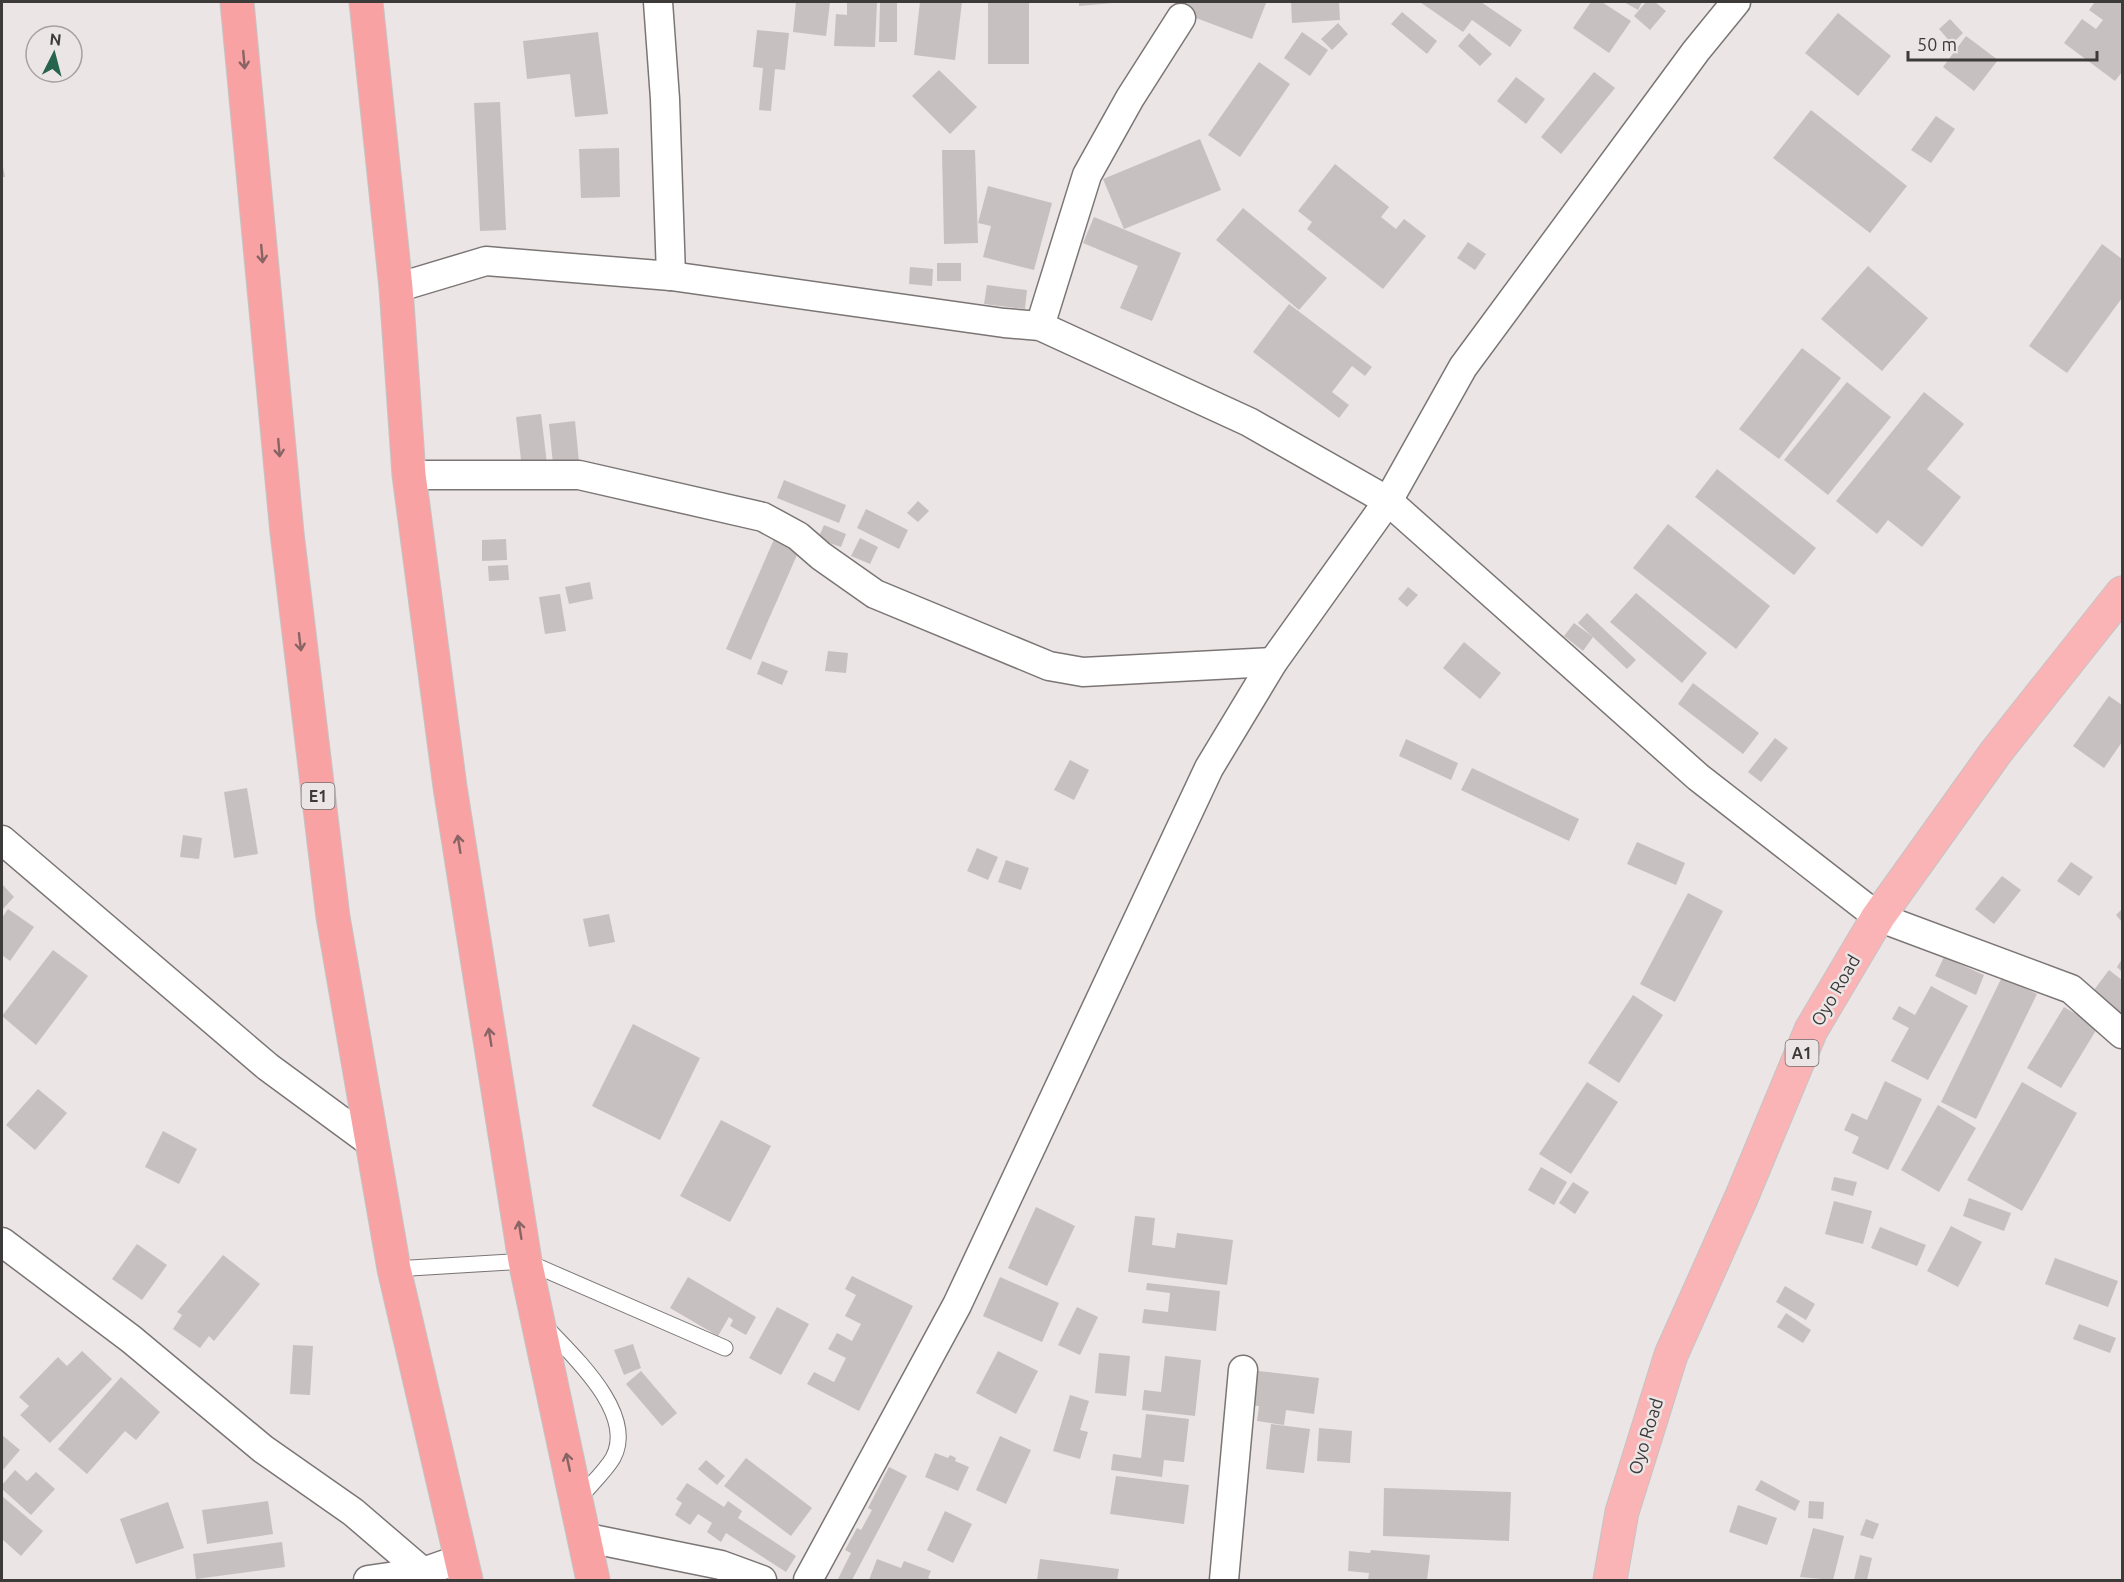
<svg xmlns="http://www.w3.org/2000/svg" width="2124" height="1582" viewBox="0 0 2124 1582" font-family="Ubuntu,sans-serif">
<style>
.building{fill:#c7c0c0}
.lines{fill:none;stroke-linecap:round;stroke-linejoin:round}
.service-casing{stroke:#7b7575;stroke-width:17}
.minor-casing{stroke:#7b7575;stroke-width:31}
.trunk-casing{stroke:#c5c4c4;stroke-width:35}
.motorway-casing{stroke:#c5c4c4;stroke-width:35}
.service{stroke:#fff;stroke-width:15}
.minor{stroke:#fff;stroke-width:28}
.trunk{stroke:#fab4b6;stroke-width:33}
.motorway{stroke:#f9a2a4;stroke-width:33}
.oneway{stroke:#886464}
.labels{text-anchor:middle;dominant-baseline:central;stroke-width:5;stroke-linejoin:round;paint-order:stroke}
.shield{fill:#ece5e5;stroke:#726d6d;stroke-width:1.5}
.shield-label{font-size:16px;font-weight:bold;fill:#3d3a3a}
.street-label{font-size:18px;fill:#3d3a3a;stroke:#ece5e5}
</style>
<rect width="100%" height="100%" fill="#ece5e5"/>
<g class="building">
<polygon points="796,2 830,2 826,36 793,32"/>
<polygon points="847,2 877,2 875,47 834,46 836,14 847,15"/>
<polygon points="880,2 897,2 897,42 879,42"/>
<polygon points="920,2 962,2 955,60 914,55"/>
<rect x="988" y="2" width="41" height="62"/>
<polygon points="1079,2 1113,2 1113,3 1079,6"/>
<polygon points="1175,2 1261,2 1266,3 1252,39 1172,9"/>
<polygon points="1291,2 1339,2 1340,20 1292,23"/>
<polygon points="1420,2 1481,2 1522,30 1510,47 1472,20 1463,32"/>
<polygon points="1591,2 1602,2 1631,21 1609,53 1573,28"/>
<polygon points="1624,2 1642,2 1638,10"/>
<polygon points="1646,2 1655,2 1666,11 1650,30 1634,16"/>
<polygon points="2095,2 2122,2 2122,72 2115,81 2064,43 2082,19 2096,29 2103,20 2089,10"/>
<polygon points="1402,12 1437,41 1427,54 1391,24"/>
<polygon points="1838,13 1891,56 1858,96 1805,53"/>
<polygon points="1950,19 1963,33 1952,44 1939,29"/>
<polygon points="1338,23 1348,34 1332,50 1321,39"/>
<polygon points="757,30 789,33 785,70 775,69 771,111 759,110 763,68 753,67"/>
<polygon points="598,32 608,114 575,117 570,74 527,79 523,41"/>
<polygon points="1302,32 1328,50 1310,76 1284,58"/>
<polygon points="1469,33 1492,54 1480,66 1458,46"/>
<polygon points="1966,36 1998,60 1974,91 1943,67"/>
<polygon points="1259,62 1290,84 1240,157 1208,135"/>
<polygon points="939,70 977,107 950,134 912,96"/>
<polygon points="1594,72 1615,88 1561,154 1541,137"/>
<polygon points="1516,77 1545,99 1526,124 1497,101"/>
<polygon points="500,102 506,230 480,231 474,103"/>
<polygon points="1811,110 1907,186 1870,233 1773,158"/>
<polygon points="1936,116 1955,129 1931,163 1911,150"/>
<polygon points="1200,139 1221,190 1124,229 1103,179"/>
<polygon points="619,148 620,197 581,198 579,149"/>
<polygon points="942,150 975,150 978,243 944,244"/>
<polygon points="2,161 5,177 2,177"/>
<polygon points="1335,164 1389,207 1381,217 1396,229 1404,219 1426,236 1383,289 1307,229 1312,222 1298,211"/>
<polygon points="988,186 1052,203 1034,270 983,257 991,226 978,223"/>
<polygon points="1243,208 1327,278 1299,310 1216,240"/>
<polygon points="1094,217 1181,253 1152,321 1120,308 1138,266 1083,243"/>
<polygon points="1468,242 1486,254 1475,270 1457,258"/>
<polygon points="2102,244 2122,259 2122,298 2067,373 2029,346"/>
<rect x="937" y="263" width="24" height="18"/>
<polygon points="1868,266 1928,318 1882,371 1821,319"/>
<polygon points="910,267 933,269 932,286 909,284"/>
<polygon points="987,285 1027,290 1025,309 984,304"/>
<polygon points="1289,304 1372,367 1365,376 1352,366 1332,392 1349,405 1339,418 1253,352"/>
<polygon points="1802,348 1841,378 1779,459 1739,429"/>
<polygon points="1847,382 1891,417 1828,495 1784,460"/>
<polygon points="1924,392 1964,424 1927,469 1961,497 1922,547 1888,520 1877,534 1836,501"/>
<polygon points="541,414 547,464 522,468 516,417"/>
<polygon points="575,421 579,462 553,464 549,424"/>
<polygon points="1717,469 1816,548 1794,575 1695,497"/>
<polygon points="784,480 846,505 839,523 777,498"/>
<polygon points="918,501 929,511 918,522 907,513"/>
<polygon points="866,509 908,530 899,549 857,528"/>
<polygon points="1668,524 1770,606 1736,649 1633,568"/>
<polygon points="824,525 846,534 841,547 818,539"/>
<polygon points="775,537 800,548 751,660 726,649"/>
<polygon points="860,538 878,547 870,564 851,556"/>
<polygon points="506,539 507,560 482,561 482,540"/>
<polygon points="508,565 509,580 489,581 488,566"/>
<polygon points="590,582 593,599 569,604 565,587"/>
<polygon points="1408,587 1418,595 1407,607 1398,599"/>
<polygon points="1636,593 1707,653 1682,683 1610,622"/>
<polygon points="560,594 566,631 545,634 539,597"/>
<polygon points="1587,613 1636,660 1627,669 1578,623"/>
<polygon points="1574,623 1593,637 1583,651 1564,636"/>
<polygon points="1464,642 1501,673 1480,699 1443,668"/>
<polygon points="828,651 848,653 846,673 825,671"/>
<polygon points="762,661 788,671 782,685 757,674"/>
<polygon points="1693,683 1759,733 1743,754 1678,704"/>
<polygon points="2109,696 2122,705 2122,742 2104,768 2073,746"/>
<polygon points="1775,738 1788,748 1761,782 1748,772"/>
<polygon points="1406,739 1458,763 1451,780 1399,756"/>
<polygon points="1070,760 1089,770 1074,800 1054,790"/>
<polygon points="1472,768 1579,819 1569,841 1461,790"/>
<polygon points="247,788 258,854 234,858 224,792"/>
<polygon points="183,835 202,838 199,859 180,857"/>
<polygon points="1637,842 1685,863 1676,885 1627,864"/>
<polygon points="977,848 998,857 988,880 967,871"/>
<polygon points="1006,860 1029,868 1021,890 998,882"/>
<polygon points="2071,862 2093,877 2079,896 2057,881"/>
<polygon points="2002,876 2021,890 1994,924 1975,909"/>
<polygon points="2,884 14,897 2,910"/>
<polygon points="1688,893 1723,911 1675,1002 1640,984"/>
<polygon points="8,909 34,927 10,961 2,955 2,918"/>
<polygon points="2122,909 2122,922 2116,915"/>
<polygon points="609,914 615,942 589,947 583,919"/>
<polygon points="53,950 88,976 36,1045 2,1016"/>
<polygon points="1944,957 1984,975 1976,995 1935,976"/>
<polygon points="2122,959 2122,972 2117,967"/>
<polygon points="2109,970 2122,980 2122,1018 2091,994"/>
<polygon points="2002,977 2037,994 1976,1119 1941,1102"/>
<polygon points="1931,986 1968,1006 1928,1080 1891,1061 1909,1028 1892,1019 1899,1006 1915,1015"/>
<polygon points="1633,995 1663,1015 1619,1083 1588,1063"/>
<polygon points="2064,1007 2098,1027 2061,1088 2027,1068"/>
<polygon points="633,1024 700,1058 660,1140 592,1106"/>
<polygon points="1885,1081 1922,1099 1888,1170 1852,1153 1859,1137 1844,1130 1852,1113 1867,1120"/>
<polygon points="1587,1082 1618,1102 1571,1174 1539,1154"/>
<polygon points="2022,1082 2077,1113 2022,1211 1967,1180"/>
<polygon points="38,1089 67,1113 35,1150 6,1125"/>
<polygon points="1938,1105 1976,1128 1939,1192 1901,1170"/>
<polygon points="721,1120 771,1146 730,1222 680,1196"/>
<polygon points="163,1131 197,1149 179,1184 145,1167"/>
<polygon points="1541,1167 1567,1182 1554,1205 1528,1190"/>
<polygon points="1834,1177 1857,1182 1853,1196 1831,1190"/>
<polygon points="1573,1182 1589,1192 1575,1214 1559,1203"/>
<polygon points="1969,1198 2011,1213 2004,1231 1963,1216"/>
<polygon points="1834,1201 1872,1211 1863,1244 1825,1234"/>
<polygon points="1036,1207 1075,1226 1047,1286 1008,1268"/>
<polygon points="1135,1216 1155,1218 1152,1245 1175,1248 1177,1233 1233,1240 1227,1285 1128,1272"/>
<polygon points="1951,1226 1982,1242 1958,1287 1927,1271"/>
<polygon points="1880,1227 1926,1245 1917,1266 1871,1248"/>
<polygon points="137,1244 167,1265 142,1300 112,1279"/>
<polygon points="223,1255 260,1284 214,1341 209,1336 200,1348 173,1329 182,1315 177,1312"/>
<polygon points="2055,1258 2118,1281 2108,1307 2045,1284"/>
<polygon points="852,1276 913,1306 859,1411 807,1384 814,1372 834,1382 846,1358 828,1349 837,1333 852,1341 861,1324 845,1316 856,1295 845,1289"/>
<polygon points="688,1277 756,1317 746,1335 730,1326 733,1320 729,1317 718,1336 670,1308"/>
<polygon points="1000,1277 1059,1303 1042,1342 983,1316"/>
<polygon points="1147,1283 1220,1291 1216,1331 1142,1323 1144,1309 1168,1312 1170,1293 1146,1290"/>
<polygon points="1785,1286 1815,1304 1806,1320 1776,1302"/>
<polygon points="777,1307 809,1324 781,1375 749,1358"/>
<polygon points="1077,1307 1098,1317 1080,1355 1058,1345"/>
<polygon points="1786,1313 1811,1330 1803,1343 1777,1327"/>
<polygon points="2079,1324 2116,1338 2110,1353 2073,1339"/>
<polygon points="633,1344 641,1368 624,1375 614,1350"/>
<polygon points="293,1345 313,1346 310,1395 290,1394"/>
<polygon points="82,1351 112,1379 50,1443 20,1415 29,1406 19,1397 58,1357 67,1366"/>
<polygon points="998,1351 1038,1371 1016,1414 976,1393"/>
<polygon points="1099,1353 1130,1356 1126,1396 1095,1393"/>
<polygon points="1165,1356 1201,1360 1195,1416 1142,1410 1144,1390 1161,1392"/>
<polygon points="1250,1370 1319,1378 1314,1414 1286,1410 1284,1425 1257,1421 1259,1406 1246,1405"/>
<polygon points="641,1371 677,1413 662,1426 626,1384"/>
<polygon points="121,1377 160,1412 136,1440 125,1431 87,1474 58,1449"/>
<polygon points="1070,1395 1089,1401 1080,1430 1088,1432 1080,1459 1053,1451"/>
<polygon points="1146,1414 1189,1419 1184,1462 1164,1460 1162,1477 1111,1470 1113,1454 1141,1458"/>
<polygon points="1271,1424 1310,1429 1304,1473 1266,1469"/>
<polygon points="1319,1428 1352,1431 1350,1463 1317,1461"/>
<polygon points="2,1435 20,1450 2,1471"/>
<polygon points="1000,1436 1031,1450 1006,1504 976,1490"/>
<polygon points="935,1453 948,1458 950,1455 956,1458 955,1461 969,1467 958,1491 925,1477"/>
<polygon points="746,1458 812,1508 791,1536 724,1486"/>
<polygon points="706,1460 725,1476 717,1485 698,1469"/>
<polygon points="889,1467 907,1476 852,1580 841,1580 838,1579 851,1553 845,1550 857,1528 861,1530 872,1510 868,1508"/>
<polygon points="15,1470 27,1481 36,1472 55,1489 31,1515 2,1489 2,1485"/>
<polygon points="1116,1476 1189,1485 1184,1524 1110,1514"/>
<polygon points="1761,1480 1800,1501 1795,1511 1755,1490"/>
<polygon points="687,1483 724,1507 728,1501 742,1511 738,1518 796,1556 786,1572 726,1533 721,1542 707,1532 712,1523 698,1514 690,1525 675,1515 682,1503 676,1499"/>
<polygon points="1384,1488 1511,1492 1509,1541 1383,1536"/>
<polygon points="2,1496 43,1531 21,1556 2,1539"/>
<polygon points="268,1501 273,1534 207,1544 202,1510"/>
<polygon points="1809,1501 1824,1502 1823,1519 1808,1518"/>
<polygon points="168,1502 184,1548 136,1564 120,1519"/>
<polygon points="1738,1505 1777,1518 1767,1545 1729,1532"/>
<polygon points="945,1511 972,1524 953,1563 927,1550"/>
<polygon points="1866,1519 1879,1524 1873,1539 1860,1535"/>
<polygon points="1813,1528 1844,1536 1833,1580 1800,1577"/>
<polygon points="282,1542 285,1567 196,1579 193,1554"/>
<polygon points="1371,1550 1430,1555 1427,1580 1368,1580 1369,1573 1348,1571 1349,1551 1370,1553"/>
<polygon points="1860,1555 1872,1558 1867,1580 1854,1580"/>
<polygon points="877,1559 901,1568 904,1561 931,1571 928,1578 933,1580 869,1580"/>
<polygon points="1040,1559 1119,1569 1117,1580 1037,1580"/>
</g>
<g class="lines">
<g class="service-casing">
<g id="service">
<polyline points="394,1269 525,1261 725,1348"/>
<path d="M546,1327C573,1356 637,1414 613,1458C604,1473 588,1487 577,1501"/>
</g>
</g>
<g class="minor-casing">
<g id="minor">
<polyline points="658,2 665,99 671,276"/>
<polyline points="396,288 486,261 671,276 1004,323 1040,326 1249,422 1388,501 1698,777 1878,917 2071,989 2122,1034"/>
<polyline points="1040,326 1087,175 1130,98 1181,18"/>
<polyline points="409,475 579,475 763,517 798,536 821,556 875,594 1049,666 1083,672 1273,662"/>
<polyline points="2,840 268,1067 370,1142"/>
<polyline points="2,1242 131,1339 263,1449 353,1512 423,1572"/>
<polyline points="583,1537 721,1565 762,1580"/>
<polyline points="368,1580 423,1572 460,1559"/>
<polyline points="808,1580 957,1305 1209,768 1273,662 1388,501 1463,367 1696,51 1736,2"/>
<polyline points="1224,1580 1243,1370"/>
</g>
</g>
<g class="trunk-casing">
<polyline id="trunk" points="1610,1580 1622,1512 1671,1355 1742,1196 1811,1030 1878,917 1996,752 2122,593"/>
</g>
<g class="motorway-casing">
<g id="motorway">
<polyline points="237,2 287,533 333,917 394,1269 466,1580"/>
<polyline points="366,2 396,288 409,475 450,787 525,1261 593,1580"/>
</g>
</g>
<use href="#service" class="service"/>
<use href="#minor" class="minor"/>
<use href="#trunk" class="trunk"/>
<use href="#motorway" class="motorway"/>
</g>
<defs><path id="oneway-shaft" d="M-6 0H5M1.5-3L5.5 0L1.5 3" fill="none" stroke-width="1.6" stroke-linecap="round" stroke-linejoin="round" transform="scale(1.5)"/></defs>
<g class="oneway">
<use href="#oneway-shaft" transform="translate(244 60) rotate(85)"/>
<use href="#oneway-shaft" transform="translate(262 254) rotate(85)"/>
<use href="#oneway-shaft" transform="translate(279 448) rotate(85)"/>
<use href="#oneway-shaft" transform="translate(300 642) rotate(83)"/>
<use href="#oneway-shaft" transform="translate(459 844) rotate(-99)"/>
<use href="#oneway-shaft" transform="translate(490 1037) rotate(-99)"/>
<use href="#oneway-shaft" transform="translate(520 1230) rotate(-99)"/>
<use href="#oneway-shaft" transform="translate(568 1462) rotate(-102)"/>
</g>
<g class="labels">
<g class="shield">
<rect x="301.5" y="783" width="33" height="26" rx="4.5"/>
<rect x="1785.5" y="1040" width="33" height="26" rx="4.5"/>
</g>
<g class="shield-label">
<text x="318" y="796">E1</text>
<text x="1802" y="1053">A1</text>
</g>
<g class="street-label">
<text transform="translate(1835 990) rotate(-60)">Oyo Road</text>
<text transform="translate(1645 1436) rotate(-73)">Oyo Road</text>
</g>
</g>
<rect width="2124" height="1582" fill="none" stroke="#3d3a3a" stroke-width="6"/>
<g transform="translate(54 54) rotate(6)"><circle r="28" fill="#ece5e5" stroke="#a6a1a1" stroke-width="1.5"/>
<path d="M0-4.5L10 22L0 15L-10 22Z" fill="#276450"/>
<text y="-9" font-size="16" font-weight="bold" text-anchor="middle" fill="#3d3a3a">N</text>
</g>
<path d="M1908 51v9h189v-9" fill="none" stroke="#3d3a3a" stroke-width="3"/>
<text x="1917" y="51" font-size="18" fill="#3d3a3a" stroke="#ece5e5" stroke-width="4.5" paint-order="stroke">50 m</text>
</svg>
